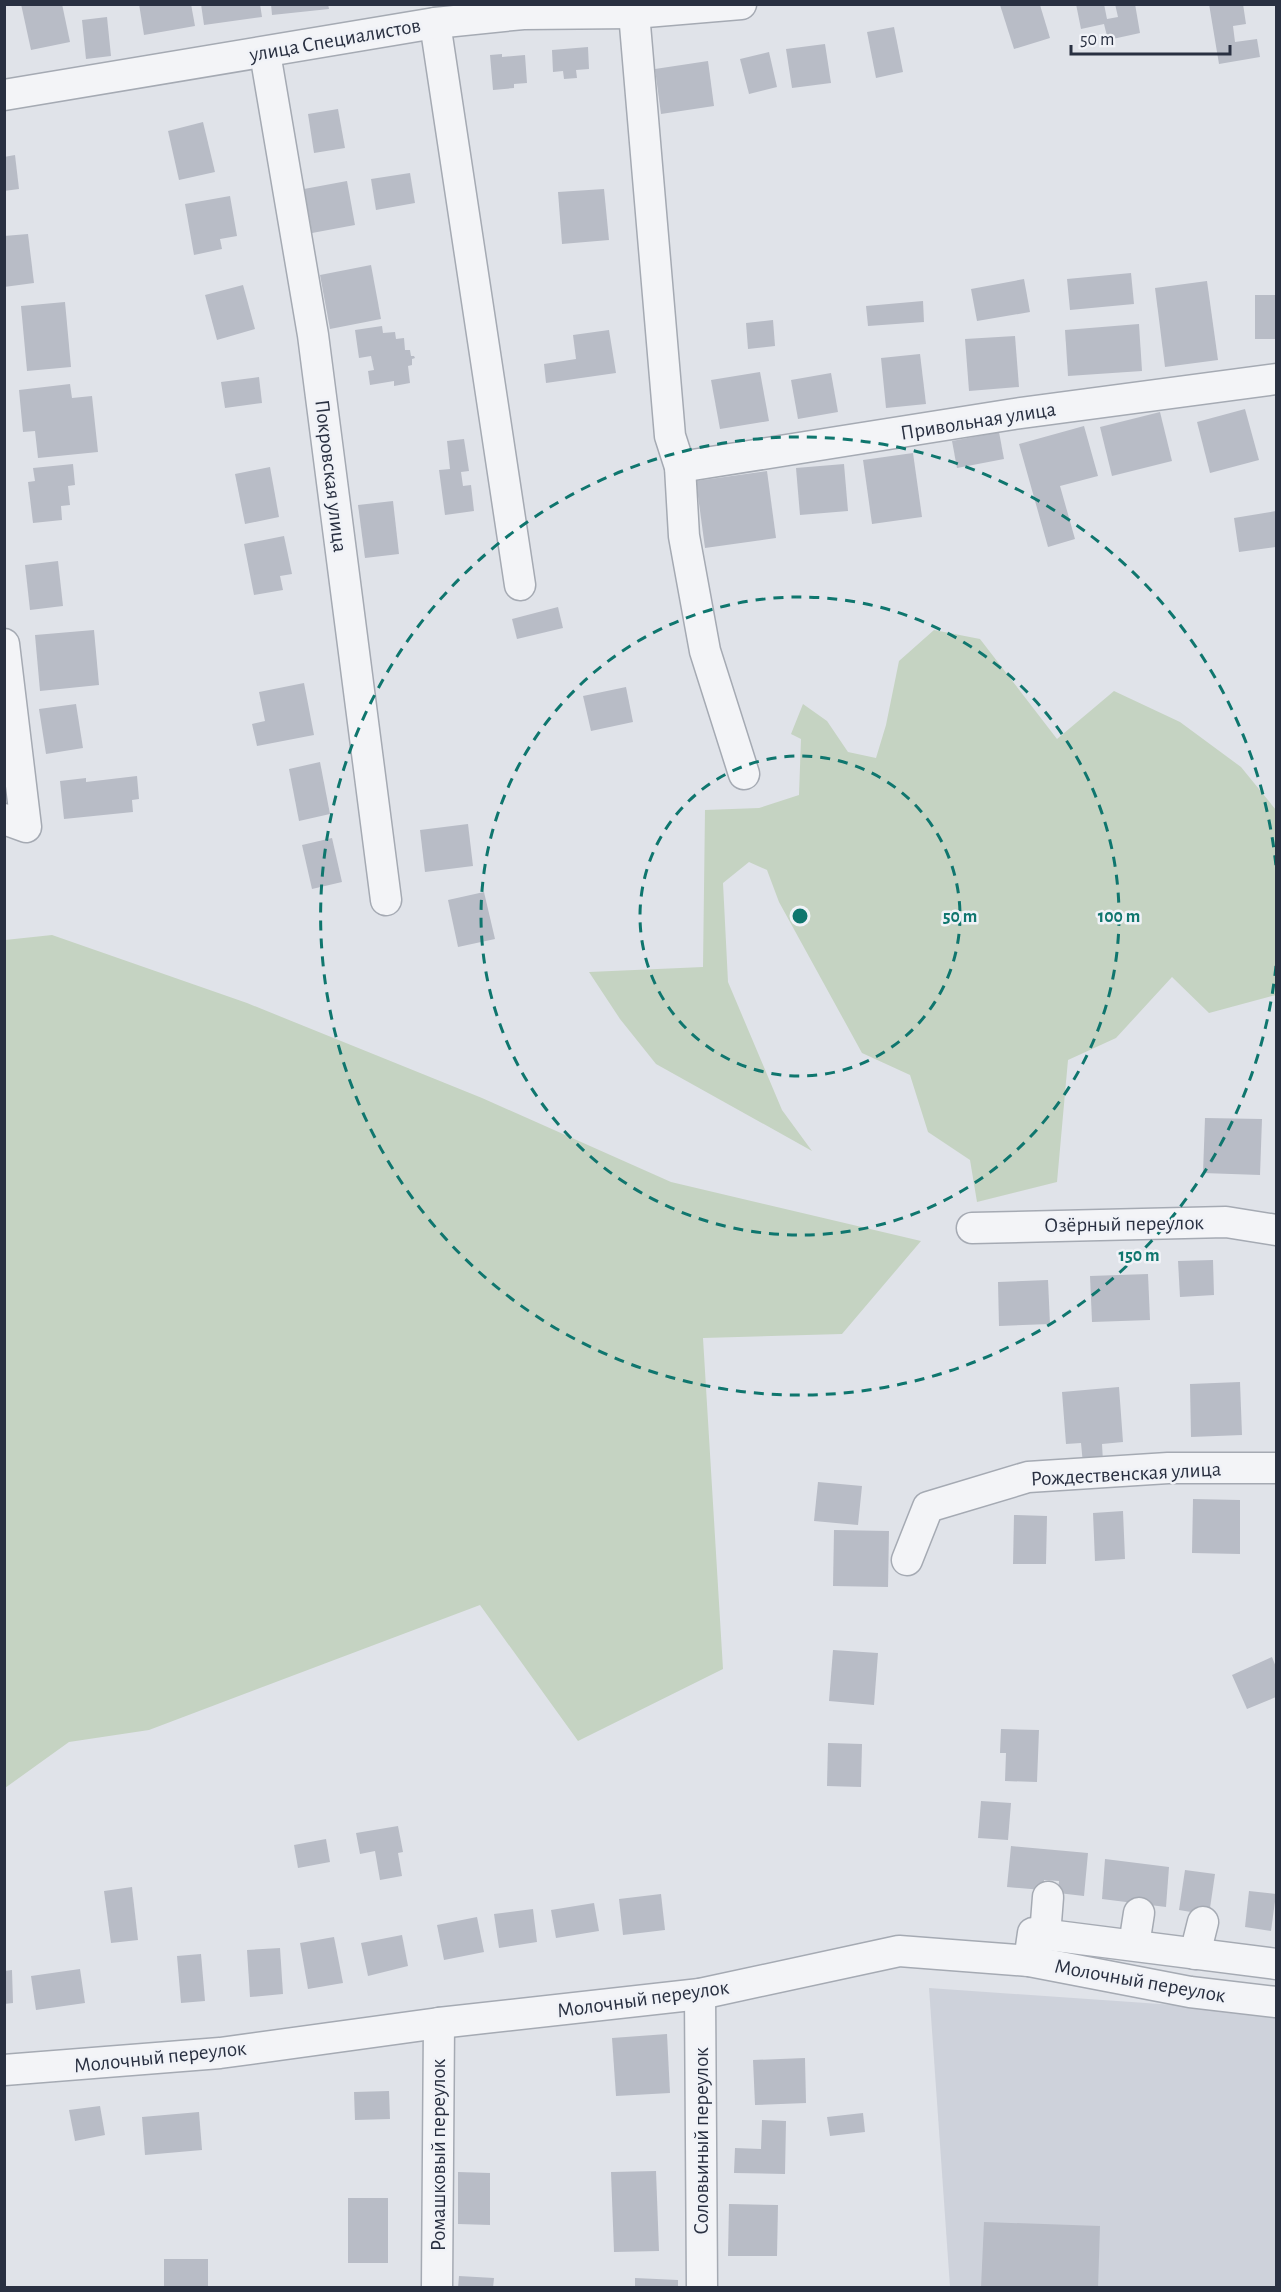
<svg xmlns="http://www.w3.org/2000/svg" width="1281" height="2292" viewBox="0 0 1281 2292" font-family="'Alegreya Sans',sans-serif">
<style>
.built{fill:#ced2db}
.green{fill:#c5d3c2}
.building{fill:#b8bcc6}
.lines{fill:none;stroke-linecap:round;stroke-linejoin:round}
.minor-casing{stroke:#a5aab3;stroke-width:33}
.minor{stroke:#f3f4f7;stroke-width:30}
.ring{fill:none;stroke:#0f766e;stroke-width:3;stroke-dasharray:10 8}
.labels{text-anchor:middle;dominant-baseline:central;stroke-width:5;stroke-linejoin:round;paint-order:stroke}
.street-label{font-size:21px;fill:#293041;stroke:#f0f2f7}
.centre{fill:#0f766e;stroke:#f0f2f7;stroke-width:3}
.ring-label{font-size:18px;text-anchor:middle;font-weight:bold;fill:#0f766e;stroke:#f0f2f7;stroke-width:5;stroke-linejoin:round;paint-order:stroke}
</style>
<rect width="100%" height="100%" fill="#e0e3e9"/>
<polygon class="built" points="929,1988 1276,2012 1276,2287 950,2287"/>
<g class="green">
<polygon points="934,630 980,639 1057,739 1114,691 1180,722 1241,767 1276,810 1276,995 1209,1013 1172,977 1116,1038 1068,1060 1057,1182 977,1202 970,1160 928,1132 910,1075 862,1053 779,902 767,870 749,862 723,883 728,982 782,1110 812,1151 656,1064 620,1019 589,972 703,967 705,810 759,808 799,795 801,739 791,734 803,704 827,721 848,752 876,758 886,725 899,661"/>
<polygon points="52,935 247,1003 482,1098 671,1182 921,1241 842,1334 703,1338 723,1669 578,1741 480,1605 149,1730 69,1742 5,1788 5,940"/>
</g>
<g class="building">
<polygon points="21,4 62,4 70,42 31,50"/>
<polygon points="139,4 191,4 195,26 144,35"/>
<polygon points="201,4 260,4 262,17 204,25"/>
<polygon points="271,4 328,4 329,9 272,15"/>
<polygon points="1076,4 1104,4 1107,19 1118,17 1115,4 1135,4 1140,33 1108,40 1104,24 1081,29"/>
<polygon points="1209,4 1243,4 1246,24 1233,26 1235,42 1257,39 1260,57 1219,64"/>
<polygon points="1000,5 1040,5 1050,38 1014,49"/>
<polygon points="107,17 111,56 86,59 82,20"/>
<polygon points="894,27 903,72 876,78 867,32"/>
<polygon points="825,44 831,83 792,88 786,49"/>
<polygon points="588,47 589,69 576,70 577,78 564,79 563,71 553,72 552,50"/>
<polygon points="769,52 777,87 749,94 740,59"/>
<polygon points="502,54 502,57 525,55 527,83 514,84 514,88 493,90 490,55"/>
<polygon points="708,61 714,106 661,114 655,69"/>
<polygon points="338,109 345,148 314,153 308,114"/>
<polygon points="203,122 215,172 179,180 168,131"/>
<polygon points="15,155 19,189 4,191 4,157"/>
<polygon points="410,173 415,203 376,210 371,179"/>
<polygon points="347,181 355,225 312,233 304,189"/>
<polygon points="604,189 609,240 562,244 558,192"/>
<polygon points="230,196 237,236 220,239 222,249 194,255 185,204"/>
<polygon points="28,234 34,283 4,287 4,236"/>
<polygon points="371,265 381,319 330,329 320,275"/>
<polygon points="1131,273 1134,304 1070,310 1067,279"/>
<polygon points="1024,279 1030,312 977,321 971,289"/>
<polygon points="1207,281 1218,360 1165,367 1155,288"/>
<polygon points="243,285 255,329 217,340 205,295"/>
<rect x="1255" y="295" width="21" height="44"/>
<polygon points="923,301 924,322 868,326 866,306"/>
<polygon points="65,302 71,367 27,371 21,306"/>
<polygon points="773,320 775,346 748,349 746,323"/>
<polygon points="1139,324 1142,371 1068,376 1065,330"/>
<polygon points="382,326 383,333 395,332 396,339 404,338 405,350 410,350 411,356 414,356 415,358 412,359 412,365 408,366 410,383 394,386 394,381 370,385 368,371 374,370 371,356 359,358 355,330"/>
<polygon points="609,330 616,373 546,383 544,364 576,359 573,335"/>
<polygon points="1015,336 1019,387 969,391 965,339"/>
<polygon points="920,354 926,404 886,408 881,358"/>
<polygon points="760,372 769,421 720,429 711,380"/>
<polygon points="831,373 838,412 798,419 791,380"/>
<polygon points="259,377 262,403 225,408 221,382"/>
<polygon points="70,384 72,398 92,396 98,452 38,458 35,431 23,432 19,390"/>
<polygon points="1245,409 1259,460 1210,473 1197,422"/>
<polygon points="1160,412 1172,461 1112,476 1100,427"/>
<polygon points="1084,426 1098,476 1060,486 1075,539 1048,547 1019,444"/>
<polygon points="999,432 1004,459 957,468 952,441"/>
<polygon points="464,439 469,471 461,472 463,486 471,485 474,511 445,515 439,470 450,469 447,441"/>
<polygon points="913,453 922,517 872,524 863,460"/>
<polygon points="73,464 75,485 68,486 70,505 61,506 62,520 33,523 28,482 35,481 33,468"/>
<polygon points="844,464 848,511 800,515 796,468"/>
<polygon points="270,467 279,517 245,524 235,474"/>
<polygon points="767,471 776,538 705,548 696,481"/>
<polygon points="393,501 399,554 365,558 358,505"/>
<polygon points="1276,511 1276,547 1239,552 1234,518"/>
<polygon points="284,536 292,574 280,576 283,590 254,595 244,544"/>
<polygon points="58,561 63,606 30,610 25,565"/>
<polygon points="558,607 563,628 517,639 512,619"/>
<polygon points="94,630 99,685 40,691 35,635"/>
<polygon points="304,683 314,735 257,746 252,724 265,721 259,692"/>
<polygon points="626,687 633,722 591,731 583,696"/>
<polygon points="76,704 83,748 46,754 39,709"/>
<polygon points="320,762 330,814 299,821 289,769"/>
<polygon points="137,776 139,799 132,800 133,812 64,819 60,781 86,778 86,782"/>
<polygon points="468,824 473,866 425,872 420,830"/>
<polygon points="332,838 342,882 312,889 302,845"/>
<polygon points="484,892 495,939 458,947 448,900"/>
<polygon points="1205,1118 1262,1119 1260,1175 1203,1173"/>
<polygon points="1213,1260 1214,1295 1180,1297 1178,1261"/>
<polygon points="1148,1274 1150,1320 1092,1322 1090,1276"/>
<polygon points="1048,1280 1050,1324 999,1326 998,1282"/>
<polygon points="1240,1382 1242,1435 1191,1437 1190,1384"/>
<polygon points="1119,1387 1123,1442 1102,1444 1103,1462 1083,1464 1081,1443 1066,1444 1062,1392"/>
<polygon points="818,1482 862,1486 858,1525 814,1521"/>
<polygon points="1193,1499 1240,1500 1240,1554 1192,1553"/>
<polygon points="1123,1511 1125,1559 1095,1561 1093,1513"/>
<polygon points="1014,1515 1047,1516 1046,1564 1013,1564"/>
<polygon points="834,1530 889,1531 888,1587 833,1586"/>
<polygon points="833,1650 878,1653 874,1705 829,1701"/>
<polygon points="1272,1657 1276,1667 1276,1697 1247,1709 1232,1675"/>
<polygon points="1001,1729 1039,1730 1037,1782 1005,1781 1006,1753 1000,1753"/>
<polygon points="828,1743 862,1744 861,1787 827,1786"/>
<polygon points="981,1801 1011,1803 1008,1840 978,1838"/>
<polygon points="398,1826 403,1852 398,1853 402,1876 380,1880 375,1851 360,1854 356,1833"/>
<polygon points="326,1839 330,1862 298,1868 294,1845"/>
<polygon points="1011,1846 1088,1853 1084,1896 1058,1893 1059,1881 1044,1880 1043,1890 1007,1887"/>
<polygon points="1105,1859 1169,1867 1166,1907 1102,1899"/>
<polygon points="1185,1870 1215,1874 1209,1915 1179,1910"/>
<polygon points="132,1887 138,1940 111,1943 104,1891"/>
<polygon points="1249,1891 1276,1894 1271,1931 1245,1927"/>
<polygon points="661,1894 665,1930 623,1935 619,1899"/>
<polygon points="594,1903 599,1931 556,1938 551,1910"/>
<polygon points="533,1909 537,1942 499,1948 494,1914"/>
<polygon points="477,1917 484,1952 444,1960 437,1925"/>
<polygon points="402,1935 408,1966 368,1976 361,1943"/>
<polygon points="334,1937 343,1983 308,1989 300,1943"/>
<polygon points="280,1948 283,1994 250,1997 247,1950"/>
<polygon points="201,1954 205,2001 181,2003 177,1956"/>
<polygon points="80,1969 85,2003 36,2010 31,1976"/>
<polygon points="12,1970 13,2003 4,2004 4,1971"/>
<polygon points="667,2034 670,2093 616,2096 612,2038"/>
<polygon points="805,2058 806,2103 755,2105 753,2060"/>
<polygon points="389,2091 390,2119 355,2120 354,2092"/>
<polygon points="100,2106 105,2135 75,2141 69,2110"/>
<polygon points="199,2112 202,2150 145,2155 142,2117"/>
<polygon points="863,2113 865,2132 830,2136 827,2117"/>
<polygon points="762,2120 786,2121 785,2174 734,2173 735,2148 761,2149"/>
<polygon points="656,2171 659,2251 614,2252 611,2172"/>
<polygon points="458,2172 490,2173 490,2225 458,2224"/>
<rect x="348" y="2198" width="40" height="65"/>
<polygon points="729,2204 778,2205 777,2256 728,2256"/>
<polygon points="984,2222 1100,2226 1098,2288 981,2288"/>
<rect x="164" y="2259" width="44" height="29"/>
<polygon points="459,2276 494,2278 493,2288 458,2288"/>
<polygon points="635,2278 678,2280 678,2288 635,2288"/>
</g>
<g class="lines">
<g class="minor-casing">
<g id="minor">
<polyline points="634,13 670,436 680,467 684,536 705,651 744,774"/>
<polyline points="435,23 520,585"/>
<polyline points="265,53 313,335 386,900"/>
<polyline points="4,95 435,23 523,14 634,13 741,4"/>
<polyline points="680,467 1014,414 1276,379"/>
<polyline points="4,644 26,827 4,819"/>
<polyline points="972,1228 1226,1222 1276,1230"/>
<polyline points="907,1560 928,1507 1028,1477 1168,1468 1276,1468"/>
<polyline points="1045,1935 1048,1897"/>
<polyline points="1134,1945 1139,1913"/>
<polyline points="1195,1954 1203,1922"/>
<polyline points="1029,1961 1033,1933 1276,1964"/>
<polyline points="700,1994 702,2288"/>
<polyline points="4,2070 220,2053 439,2023 700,1994 899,1951 1029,1961 1190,1992 1276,2002"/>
<polyline points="437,2288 439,2023"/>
</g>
</g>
<use href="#minor" class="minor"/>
</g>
<g class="ring">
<circle cx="800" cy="916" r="160"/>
<circle cx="800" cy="916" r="319"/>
<path d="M1276 966A479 479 0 1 1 1276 866"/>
</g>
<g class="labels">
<g class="street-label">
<text transform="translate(335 40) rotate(-10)">улица Специалистов</text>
<text transform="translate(978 421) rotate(-9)">Привольная улица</text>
<text transform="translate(331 476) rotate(83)">Покровская улица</text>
<text transform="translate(1124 1224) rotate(-1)">Озёрный переулок</text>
<text transform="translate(1126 1474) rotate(-3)">Рождественская улица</text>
<text transform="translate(1140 1981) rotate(10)">Молочный переулок</text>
<text transform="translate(643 1999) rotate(-8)">Молочный переулок</text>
<text transform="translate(160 2057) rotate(-6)">Молочный переулок</text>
<text transform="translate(701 2141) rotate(-90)">Соловьиный переулок</text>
<text transform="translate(438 2155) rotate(-90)">Ромашковый переулок</text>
</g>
</g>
<circle cx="800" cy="916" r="9" class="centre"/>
<g class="ring-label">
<text x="960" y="922">50 m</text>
<text x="1119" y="922">100 m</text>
<text x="1139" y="1261">150 m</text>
</g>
<rect width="1281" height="2292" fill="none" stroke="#293041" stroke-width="12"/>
<path d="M1071 45v9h159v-9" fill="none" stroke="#293041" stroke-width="3"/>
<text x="1080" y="45" font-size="18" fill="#293041" stroke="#f0f2f7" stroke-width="4.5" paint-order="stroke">50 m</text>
</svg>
